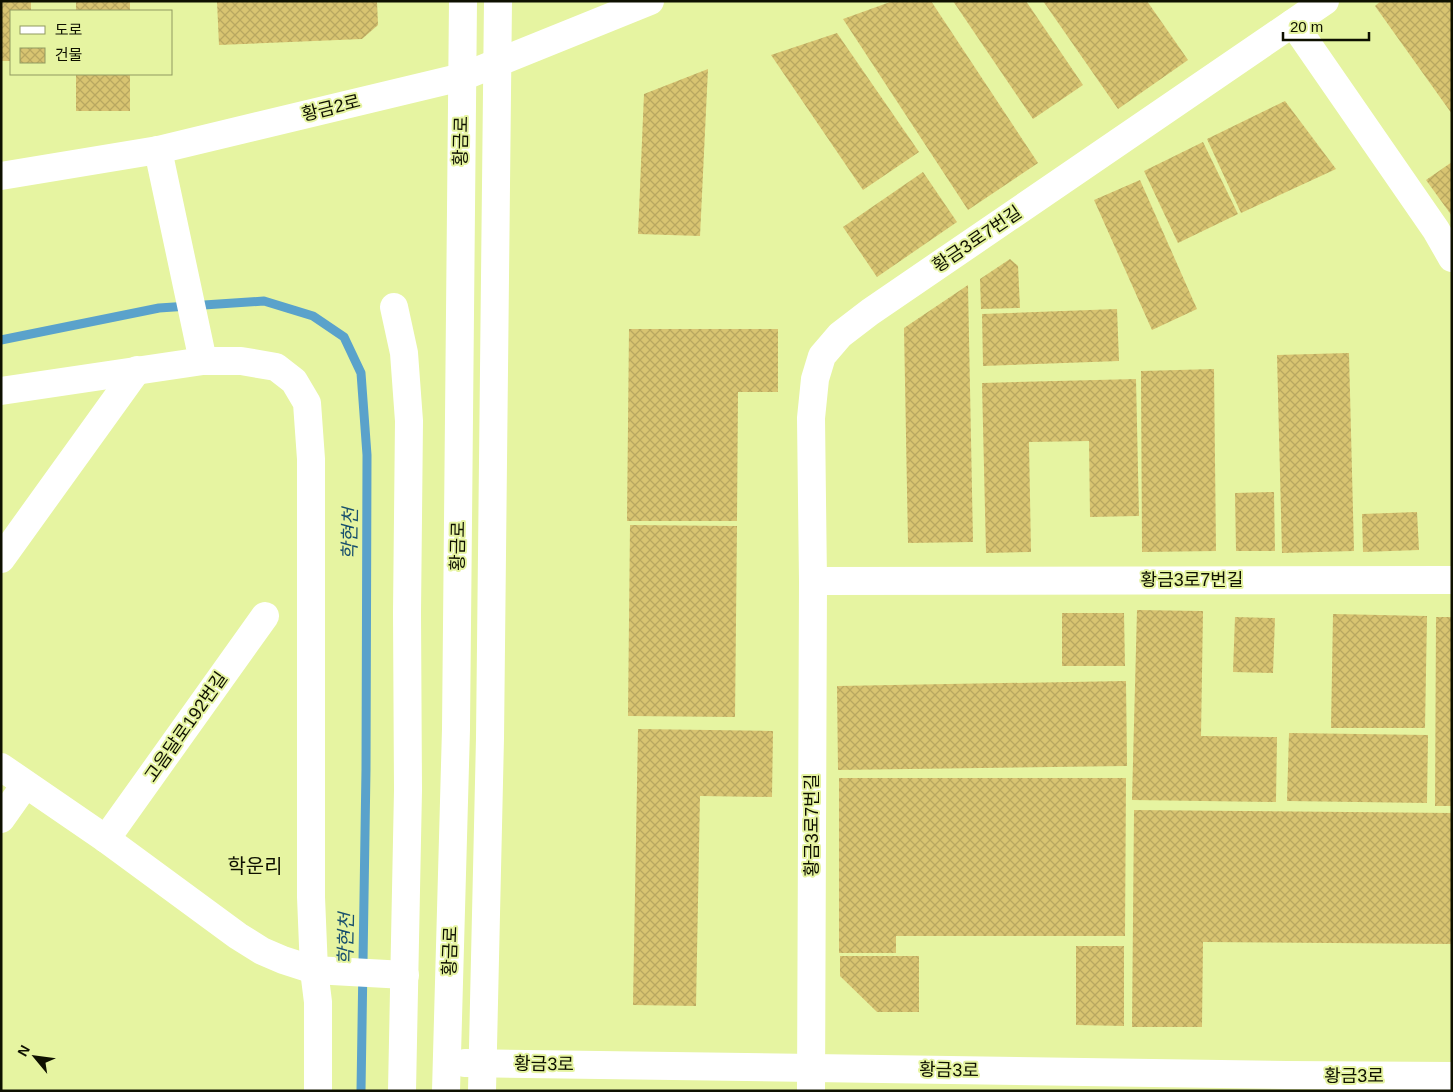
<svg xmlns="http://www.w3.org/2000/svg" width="1453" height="1092" viewBox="0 0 1453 1092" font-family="Helvetica,'Noto Sans KR',sans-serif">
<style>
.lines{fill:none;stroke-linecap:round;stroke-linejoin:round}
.stream{stroke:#5aa2cb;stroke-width:9}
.building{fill:url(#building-cross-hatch)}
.minor{stroke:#fff;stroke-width:28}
.labels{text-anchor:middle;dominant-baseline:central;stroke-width:4;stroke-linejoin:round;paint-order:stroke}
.street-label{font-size:18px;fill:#0e1000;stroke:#e6f4a1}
.water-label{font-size:19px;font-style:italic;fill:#19506d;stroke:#e6f4a1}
.quarter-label{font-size:20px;fill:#0e1000;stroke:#e6f4a1}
</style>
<defs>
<pattern id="building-cross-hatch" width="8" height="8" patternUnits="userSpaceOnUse" patternTransform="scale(1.25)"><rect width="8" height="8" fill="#d8c471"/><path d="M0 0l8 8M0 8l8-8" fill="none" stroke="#b8a760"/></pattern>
</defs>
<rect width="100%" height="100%" fill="#e6f4a1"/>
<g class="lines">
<polyline class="stream" points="1,340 159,308 264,301 313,316 344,337 361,373 367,455 366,769 361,1091"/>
</g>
<g class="building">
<polygon points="1,1 31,1 31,11 11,11 11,61 1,61"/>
<rect x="76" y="1" width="54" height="10"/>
<polygon points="217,1 377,1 378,25 362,39 219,45"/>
<polygon points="893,1 931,1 1038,163 968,210 843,19"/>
<polygon points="953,1 1026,1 1083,85 1033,119"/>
<polygon points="1043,1 1147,1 1188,60 1118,109"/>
<polygon points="1381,1 1452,1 1452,114 1375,6"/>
<polygon points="837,33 919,152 863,190 771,55"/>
<polygon points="708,69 700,236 638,234 644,94"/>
<rect x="76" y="74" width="54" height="37"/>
<polygon points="1285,101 1336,169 1241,213 1207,139"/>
<polygon points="1203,142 1238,214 1178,243 1144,171"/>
<polygon points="1452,162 1452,216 1426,180"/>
<polygon points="923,172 957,222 877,277 843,227"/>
<polygon points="1140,180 1197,309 1152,330 1094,200"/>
<polygon points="1010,259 1018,266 1020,308 981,309 980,279"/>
<polygon points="968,285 973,542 908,543 904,328"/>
<polygon points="1117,309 1119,361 983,366 982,314"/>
<polygon points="629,329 778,329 778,392 738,392 737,521 627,521"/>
<polygon points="1349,353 1354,551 1282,553 1277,355"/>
<polygon points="1214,369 1216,551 1142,552 1141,371"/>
<polygon points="1136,379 1139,516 1090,517 1089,441 1029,442 1031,552 986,553 982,383"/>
<polygon points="1274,492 1275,551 1236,551 1235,493"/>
<polygon points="1417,512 1419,550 1363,552 1362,514"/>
<polygon points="630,525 737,526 735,717 628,716"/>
<polygon points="1137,610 1203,611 1201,736 1277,737 1276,802 1132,800"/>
<polygon points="1062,613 1124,613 1125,666 1062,666"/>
<polygon points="1333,614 1427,616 1425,728 1331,728"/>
<polygon points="1235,617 1275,618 1273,673 1233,672"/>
<polygon points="1436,617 1452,617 1452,806 1435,806"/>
<polygon points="1126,681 1127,766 838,770 837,686"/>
<polygon points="638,729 773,731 772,797 700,796 696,1006 633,1005"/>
<polygon points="1289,733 1428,735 1427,803 1287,801"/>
<polygon points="839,778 1126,778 1125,936 896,936 896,953 839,953"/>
<polygon points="1134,810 1452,813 1452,944 1203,942 1202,1027 1132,1027"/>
<polygon points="1076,946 1124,946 1124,1026 1076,1025"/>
<polygon points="840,956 919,956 919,1012 877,1012 840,976"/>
</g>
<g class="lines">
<g class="minor">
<polyline points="1293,23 1436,230 1452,258"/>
<polyline points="158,150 203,361 241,361 276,367 294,381 307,403 311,459 311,897 314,970 318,1002 318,1091"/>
<polyline points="1,176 158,150 462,77 650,1"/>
<polyline points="394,307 404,353 409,421 407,613 408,790 402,1091"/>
<polyline points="1,391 203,361"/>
<polyline points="1,559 137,370"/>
<polyline points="813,581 1452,580"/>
<polyline points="1,767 106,839 238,936 262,951 283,960 314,970 405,975"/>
<polyline points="1,819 25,785"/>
<polyline points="106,839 265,616"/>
<polyline points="465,1063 1287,1075 1452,1076"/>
<polyline points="446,1091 456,729 463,1"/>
<polyline points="482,1091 490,738 498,1"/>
<polyline points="811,1091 813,581 811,418 815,379 822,356 840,335 870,312 1325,1"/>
</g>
</g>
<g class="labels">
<g class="street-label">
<text transform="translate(331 108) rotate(-14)">황금2로</text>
<text transform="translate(461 141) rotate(-89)">황금로</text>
<text transform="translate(977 239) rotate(-34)">황금3로7번길</text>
<text transform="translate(458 546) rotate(-89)">황금로</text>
<text x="1192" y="580">황금3로7번길</text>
<text transform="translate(186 727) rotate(-55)">고음달로192번길</text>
<text transform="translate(812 825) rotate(-90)">황금3로7번길</text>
<text transform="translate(450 951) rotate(-88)">황금로</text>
<text transform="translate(544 1064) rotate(1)">황금3로</text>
<text transform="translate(949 1070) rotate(1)">황금3로</text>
<text x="1354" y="1076">황금3로</text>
</g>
<g class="water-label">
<text transform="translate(350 534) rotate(-89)">학현천</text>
<text transform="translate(346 939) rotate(-89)">학현천</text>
</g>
<g class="quarter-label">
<text x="255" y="866">학운리</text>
</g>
</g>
<rect width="1453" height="1092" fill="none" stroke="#0e1000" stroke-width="5"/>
<rect x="10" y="10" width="162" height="65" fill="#e6f4a1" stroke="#909961"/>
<rect x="20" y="26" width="25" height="8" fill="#ffffff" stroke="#909961"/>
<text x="55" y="35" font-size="15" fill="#0e1000">도로</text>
<rect x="20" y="48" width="25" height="15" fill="url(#building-cross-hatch)" stroke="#909961"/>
<text x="55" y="60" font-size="15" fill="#0e1000">건물</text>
<g transform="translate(35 1057) rotate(299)" stroke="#e6f4a1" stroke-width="4" paint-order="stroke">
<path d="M0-4L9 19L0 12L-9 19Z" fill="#0e1000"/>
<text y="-8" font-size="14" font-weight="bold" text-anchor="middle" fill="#0e1000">N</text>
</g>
<path d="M1283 32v8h86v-8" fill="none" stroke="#0e1000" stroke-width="2.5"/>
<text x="1290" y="32" font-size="15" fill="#0e1000" stroke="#e6f4a1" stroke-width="4" paint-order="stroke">20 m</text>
</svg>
